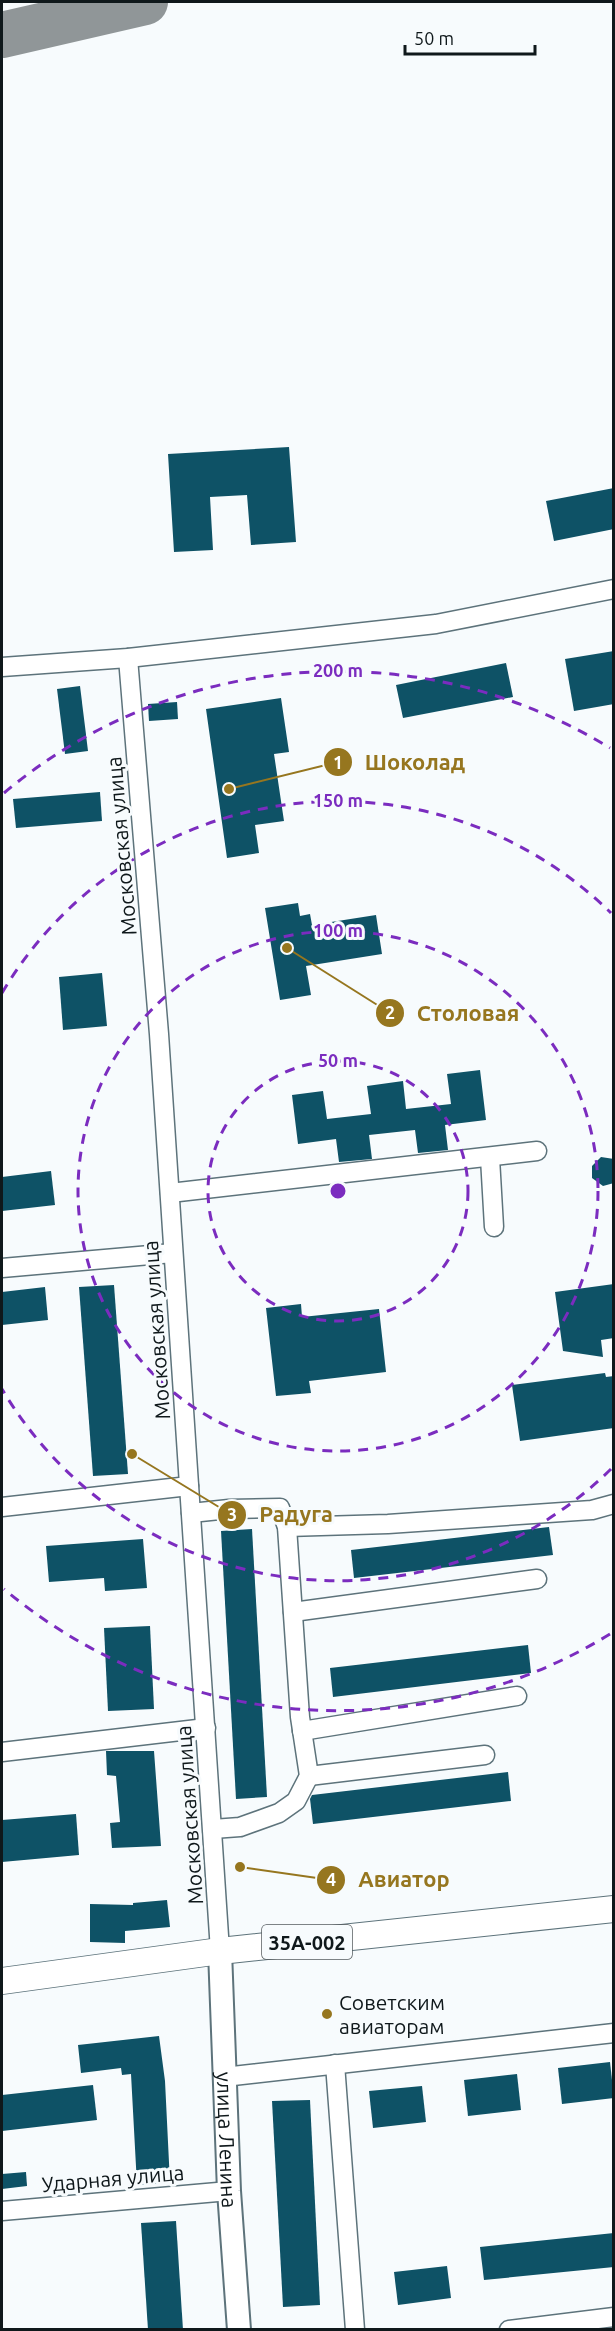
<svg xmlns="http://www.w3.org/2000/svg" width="615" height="2331" viewBox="0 0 615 2331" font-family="Ubuntu,sans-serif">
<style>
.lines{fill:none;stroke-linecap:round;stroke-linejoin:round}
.taxiway{stroke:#909698;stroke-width:46}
.building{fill:#0e5266}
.minor-casing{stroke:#5d737b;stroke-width:21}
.major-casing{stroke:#5d737b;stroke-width:26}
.highway-casing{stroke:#5d737b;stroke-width:28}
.minor{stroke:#fff;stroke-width:18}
.major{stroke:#fff;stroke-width:22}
.highway{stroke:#fff;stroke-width:26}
.ring{fill:none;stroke:#7b2cbf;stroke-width:3;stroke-dasharray:10 8}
.poi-dot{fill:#96761f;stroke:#f7fbfd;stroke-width:2}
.labels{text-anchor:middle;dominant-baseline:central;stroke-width:6;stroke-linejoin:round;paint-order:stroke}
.shield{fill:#f7fbfd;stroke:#555c5f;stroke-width:1.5}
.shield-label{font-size:20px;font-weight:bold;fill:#0f181b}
.street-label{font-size:21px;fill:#0f181b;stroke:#f7fbfd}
.poi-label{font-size:21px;fill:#0f181b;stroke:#f7fbfd;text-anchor:start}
.centre{fill:#7b2cbf;stroke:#f7fbfd;stroke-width:3}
.ring-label{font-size:18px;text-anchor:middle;font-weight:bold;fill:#7b2cbf;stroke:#f7fbfd;stroke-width:6;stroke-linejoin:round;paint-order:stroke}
.leader{fill:none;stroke:#96761f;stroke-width:2}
.callout-dot{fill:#96761f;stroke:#f7fbfd;stroke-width:2}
.mark-label{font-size:18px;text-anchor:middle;font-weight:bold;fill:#fff}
.callout-label{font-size:22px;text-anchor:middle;font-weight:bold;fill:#96761f;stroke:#f7fbfd;stroke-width:6;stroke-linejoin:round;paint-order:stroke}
</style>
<rect width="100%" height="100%" fill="#f7fbfd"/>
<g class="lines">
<polyline class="taxiway" points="2,35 145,2"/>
</g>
<g class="building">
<polygon points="289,447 296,542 251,545 247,495 210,497 213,550 174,552 168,454"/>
<polygon points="614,488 614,529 554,541 546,501"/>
<polygon points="614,651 614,704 574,711 565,659"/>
<polygon points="506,663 513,697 403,718 396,685"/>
<polygon points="80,686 88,751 65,754 57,689"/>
<polygon points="281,698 289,752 274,754 284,821 255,825 259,853 227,858 206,709"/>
<polygon points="177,702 178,719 149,721 148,704"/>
<polygon points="100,792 102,821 16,828 13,799"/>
<polygon points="298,903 300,916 310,914 312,925 376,915 382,954 306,966 311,995 280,1000 265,908"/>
<polygon points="102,973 107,1026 63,1030 59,977"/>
<polygon points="480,1070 486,1120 445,1125 448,1150 418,1153 415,1130 369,1135 372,1159 339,1162 336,1139 298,1144 292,1095 323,1091 327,1119 371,1114 367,1086 403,1081 406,1109 451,1104 447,1074"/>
<polygon points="601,1157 614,1159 614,1183 603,1186 592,1178 592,1166"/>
<polygon points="51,1171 55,1205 2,1211 2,1177"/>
<polygon points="614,1284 614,1338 601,1340 603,1357 563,1351 555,1292"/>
<polygon points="114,1285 128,1474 93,1476 79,1287"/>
<polygon points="45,1287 48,1320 2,1325 2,1292"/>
<polygon points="301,1304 302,1317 379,1309 386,1372 309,1381 311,1393 276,1396 266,1308"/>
<polygon points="605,1373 606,1377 614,1376 614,1428 520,1441 512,1385"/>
<polygon points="549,1527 553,1555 354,1578 351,1550"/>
<polygon points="252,1529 267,1797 236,1799 221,1531"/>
<polygon points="143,1539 147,1588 105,1591 104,1578 49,1582 46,1546"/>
<polygon points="150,1626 154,1709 108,1711 104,1628"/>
<polygon points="528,1645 531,1673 333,1697 330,1668"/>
<polygon points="106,1751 154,1751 161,1846 112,1848 110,1823 120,1822 116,1776 107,1775"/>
<polygon points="508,1772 511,1801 313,1824 310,1799 312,1795"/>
<polygon points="76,1814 79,1855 2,1862 2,1820"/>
<polygon points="167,1900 170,1927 125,1931 125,1943 90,1942 90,1904 133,1905 133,1903"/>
<polygon points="159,2036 165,2081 170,2183 137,2185 131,2074 122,2075 121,2068 81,2073 78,2045"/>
<polygon points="610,2062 614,2098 562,2104 558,2068"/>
<polygon points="517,2074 521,2110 468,2116 464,2080"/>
<polygon points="93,2085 97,2120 2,2131 2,2095"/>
<polygon points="422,2086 426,2122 373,2128 369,2091"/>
<polygon points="310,2100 320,2305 283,2307 272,2101"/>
<polygon points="26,2172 27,2186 2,2189 2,2174"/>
<polygon points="176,2221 183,2330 148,2330 141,2223"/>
<polygon points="614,2233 614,2267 484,2280 480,2247"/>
<polygon points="447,2266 451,2298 398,2305 394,2272"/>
</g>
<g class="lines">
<g class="minor-casing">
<g id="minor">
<polyline points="128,658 159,1034 220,1951"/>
<polyline points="2,667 128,658 436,624 614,589"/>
<polyline points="490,1158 494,1227"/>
<polyline points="170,1193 537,1151"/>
<polyline points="2,1268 173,1253"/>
<polyline points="2,1507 189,1486"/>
<polyline points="191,1513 229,1509 280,1508 287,1527 300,1717 309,1776 296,1801 279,1813 240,1827 213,1829"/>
<polyline points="287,1527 388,1524 592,1510 614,1504"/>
<polyline points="293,1612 537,1579"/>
<polyline points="302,1731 517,1696"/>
<polyline points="2,1752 206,1728"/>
<polyline points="309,1776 485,1755"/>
<polyline points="335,2064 355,2330"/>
<polyline points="224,2077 614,2033"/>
<polyline points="2,2211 229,2191"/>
<polyline points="509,2330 614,2317"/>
</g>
</g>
<g class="major-casing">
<g id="major">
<path id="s1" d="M220,1951L229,2191L239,2330"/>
</g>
</g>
<g class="highway-casing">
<polyline id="highway" points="2,1981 220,1951 614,1909"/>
</g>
<use href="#minor" class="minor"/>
<use href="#major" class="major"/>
<use href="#highway" class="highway"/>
</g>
<g class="ring">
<circle cx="338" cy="1191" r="130"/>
<circle cx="338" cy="1191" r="260"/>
<path d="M611 1469A390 390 0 0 1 2 1389M2 993A390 390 0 0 1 611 913"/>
<path d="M610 1634A520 520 0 0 1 4 1589M4 793A520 520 0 0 1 610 748"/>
</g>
<circle class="poi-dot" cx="327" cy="2014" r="6"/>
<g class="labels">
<rect class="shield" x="262" y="1925" width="90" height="34" rx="4.5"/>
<g class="shield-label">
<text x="307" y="1942">35А-002</text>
</g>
<g class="street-label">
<text transform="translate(121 846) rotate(-95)">Московская улица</text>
<text transform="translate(156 1330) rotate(-94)">Московская улица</text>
<text transform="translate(189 1815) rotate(-94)">Московская улица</text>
<text stroke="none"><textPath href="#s1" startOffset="189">улица Ленина</textPath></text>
<text transform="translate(113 2178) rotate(-5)">Ударная улица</text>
</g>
<g class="poi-label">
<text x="339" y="2002">Советским<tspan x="339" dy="24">авиаторам</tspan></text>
</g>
</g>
<circle cx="338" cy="1191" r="9" class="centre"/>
<g class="ring-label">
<text x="338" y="677">200 m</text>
<text x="338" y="807">150 m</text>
<text x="338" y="937">100 m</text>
<text x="338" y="1067">50 m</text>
</g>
<path class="leader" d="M229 789L338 762M287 948L390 1013M132 1454L232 1515M240 1867L331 1880"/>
<g class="callout-dot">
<circle cx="229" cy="789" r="6"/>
<circle cx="287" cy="948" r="6"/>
<circle cx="132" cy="1454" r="6"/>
<circle cx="240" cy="1867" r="6"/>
<circle cx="338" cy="762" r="15"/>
<circle cx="390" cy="1013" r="15"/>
<circle cx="232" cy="1515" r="15"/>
<circle cx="331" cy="1880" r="15"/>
</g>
<g class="mark-label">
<text x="338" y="769">1</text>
<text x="390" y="1019">2</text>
<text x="232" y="1521">3</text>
<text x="331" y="1886">4</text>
</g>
<g class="callout-label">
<text x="415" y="770">Шоколад</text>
<text x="468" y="1021">Столовая</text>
<text x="296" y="1522">Радуга</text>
<text x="404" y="1887">Авиатор</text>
</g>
<rect width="615" height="2331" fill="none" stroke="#0f181b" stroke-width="6"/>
<path d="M405 45v9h130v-9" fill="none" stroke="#0f181b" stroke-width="3"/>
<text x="414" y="45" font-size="18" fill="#0f181b" stroke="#f7fbfd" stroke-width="4.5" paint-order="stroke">50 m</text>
</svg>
